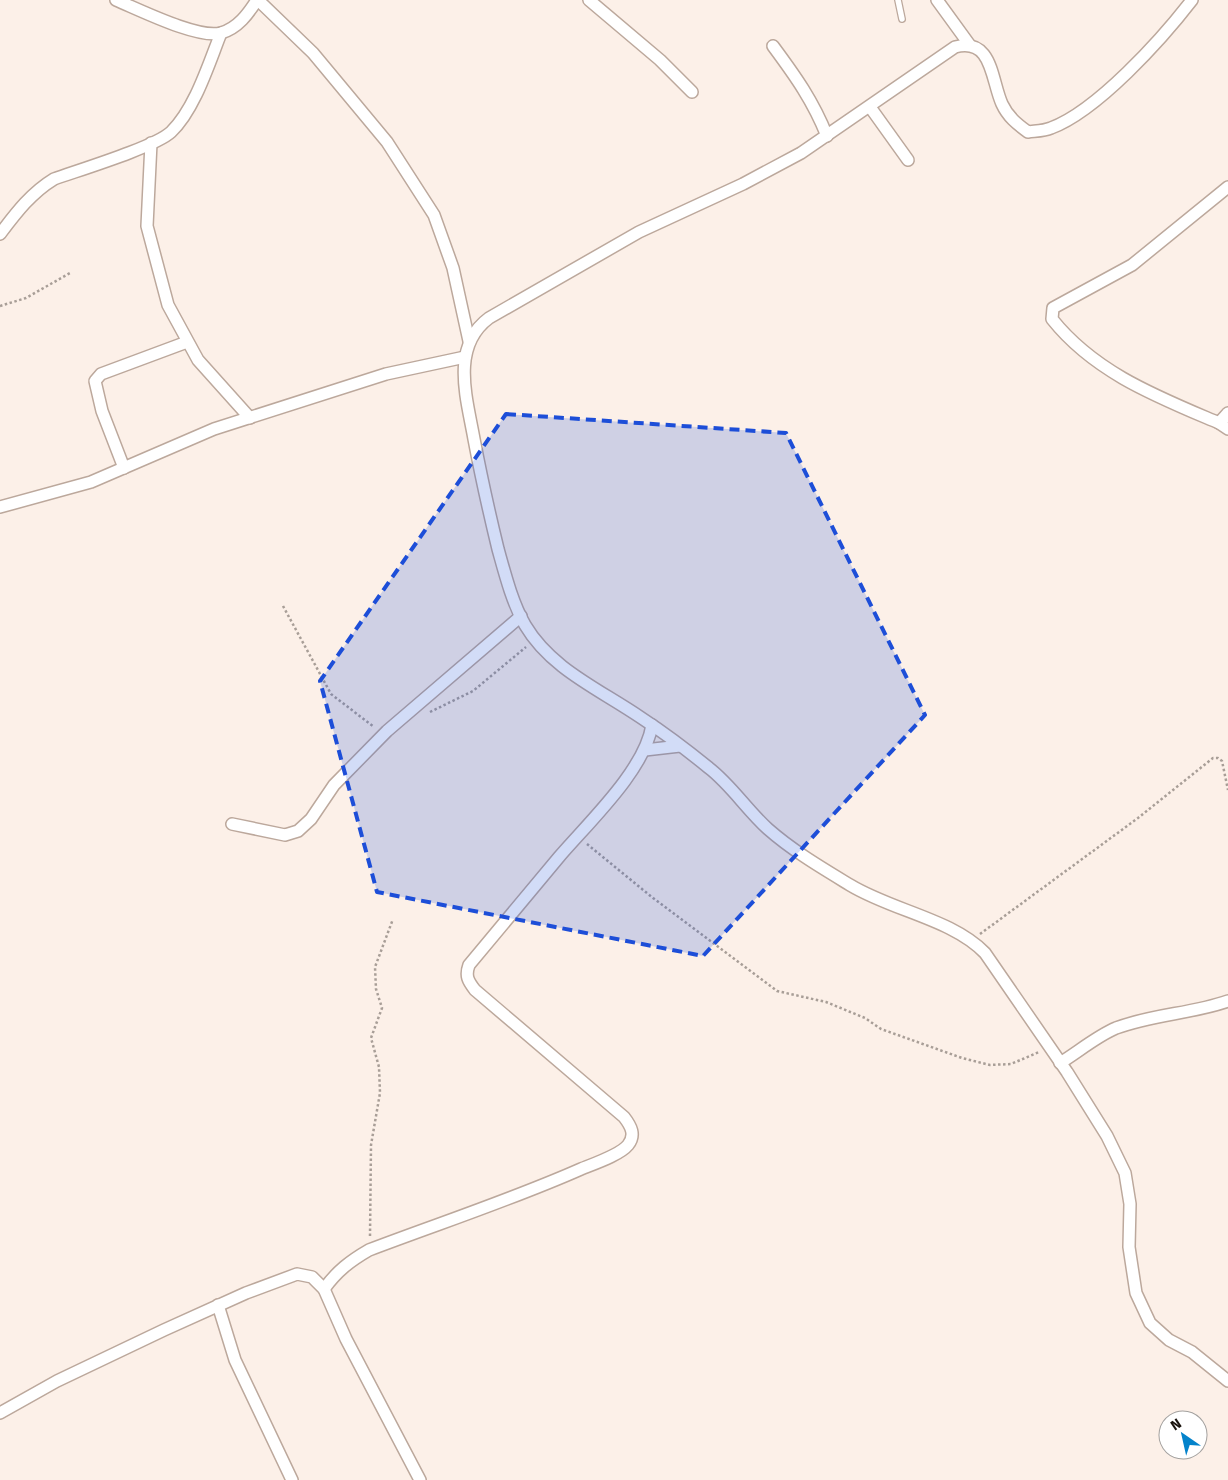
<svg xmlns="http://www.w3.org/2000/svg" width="1228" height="1480" viewBox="0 0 1228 1480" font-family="'Fira Sans',sans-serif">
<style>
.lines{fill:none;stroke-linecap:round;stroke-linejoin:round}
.lane-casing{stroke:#bca89c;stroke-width:8}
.street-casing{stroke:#bca89c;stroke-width:14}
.path{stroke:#a89e97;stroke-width:2.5;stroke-dasharray:2.5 2.5;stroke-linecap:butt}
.lane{stroke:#fff;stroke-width:5.5}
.street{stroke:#fff;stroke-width:11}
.marked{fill:#1d4ed8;fill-opacity:0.2;stroke:#1d4ed8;stroke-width:4;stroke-dasharray:10 6;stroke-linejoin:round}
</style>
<rect width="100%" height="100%" fill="#fcf0e8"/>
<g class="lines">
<g class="lane-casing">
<polyline id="lane" points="898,0 902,19"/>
</g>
<g class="street-casing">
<g id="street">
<path d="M116,0C140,10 198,39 221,33C238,28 248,14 257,0"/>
<polyline points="258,0 313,53 387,142 434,215 453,268 469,341"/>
<polyline points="589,0 660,60 692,92"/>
<polyline points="937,0 969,44"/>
<path d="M1192,0C1162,39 1097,111 1051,128C1044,131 1035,131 1028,132C1017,124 1008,117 1002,104C991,80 993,37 955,47L801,153L743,184L639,232L489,318C450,347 467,399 474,439C481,476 489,512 498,549C505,574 512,602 525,625C551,669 599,689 640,717C663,732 687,750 709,768C731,785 747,810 768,829C793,851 822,868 850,885C893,911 952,919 985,953L1067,1072L1107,1136L1125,1173L1130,1204L1129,1247L1136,1293L1150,1323L1169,1340L1192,1352L1228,1381"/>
<path d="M773,46C796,77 813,101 827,136"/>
<polyline points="870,107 908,160"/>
<polyline points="151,143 147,226 168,305 198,360 250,418"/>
<path d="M1228,187L1132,265L1053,308L1052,319C1095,373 1158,397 1219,423L1228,429"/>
<path d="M0,234C16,213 31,193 54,179C79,170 155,147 171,132C195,109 209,63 221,33"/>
<polyline points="1219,423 1228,413"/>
<polyline points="124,468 102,411 95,381 101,374 187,342"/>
<polyline points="0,507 91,482 214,429 386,374 465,357"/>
<polyline points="645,750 680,746"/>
<polyline points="232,824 285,835 298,831 311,819 334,785 387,731 521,616"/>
<path d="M1060,1063C1078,1052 1097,1036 1116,1028C1153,1014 1191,1014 1228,1001"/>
<path d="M324,1289C337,1271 350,1261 369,1250C440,1223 511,1200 581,1169C593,1164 620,1155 628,1145C636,1135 631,1126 624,1117L475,990C468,981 465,976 469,965C499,929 529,893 559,857C588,823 645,770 652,725"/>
<polyline points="218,1305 235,1360 292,1480"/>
<polyline points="0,1413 57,1381 164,1330 246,1293 297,1274 312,1277 324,1289 346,1339 420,1480"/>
</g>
</g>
<g class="path">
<polyline points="0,306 26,298 70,273"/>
<polyline points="283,606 331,694 374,727"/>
<polyline points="430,712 473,691 526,647"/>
<polyline points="587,844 653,898 777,991 826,1002 865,1018 881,1029 962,1058 990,1065 1011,1064 1039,1052"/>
<polyline points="980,934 1138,818 1213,758 1218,758 1222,761 1228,790"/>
<polyline points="370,1236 371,1145 380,1093 379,1067 371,1038 382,1008 376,989 375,967 393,919"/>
</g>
<use href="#lane" class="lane"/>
<use href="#street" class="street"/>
</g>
<path class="marked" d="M506,414L786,433L925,715L703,956L377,892L320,681Z"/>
<g transform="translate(1183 1435) rotate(326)"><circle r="24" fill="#ffffff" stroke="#a3a19f"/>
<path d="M0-4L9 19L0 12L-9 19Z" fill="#0483cb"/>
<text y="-8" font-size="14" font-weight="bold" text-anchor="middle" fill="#1a130e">N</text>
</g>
</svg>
